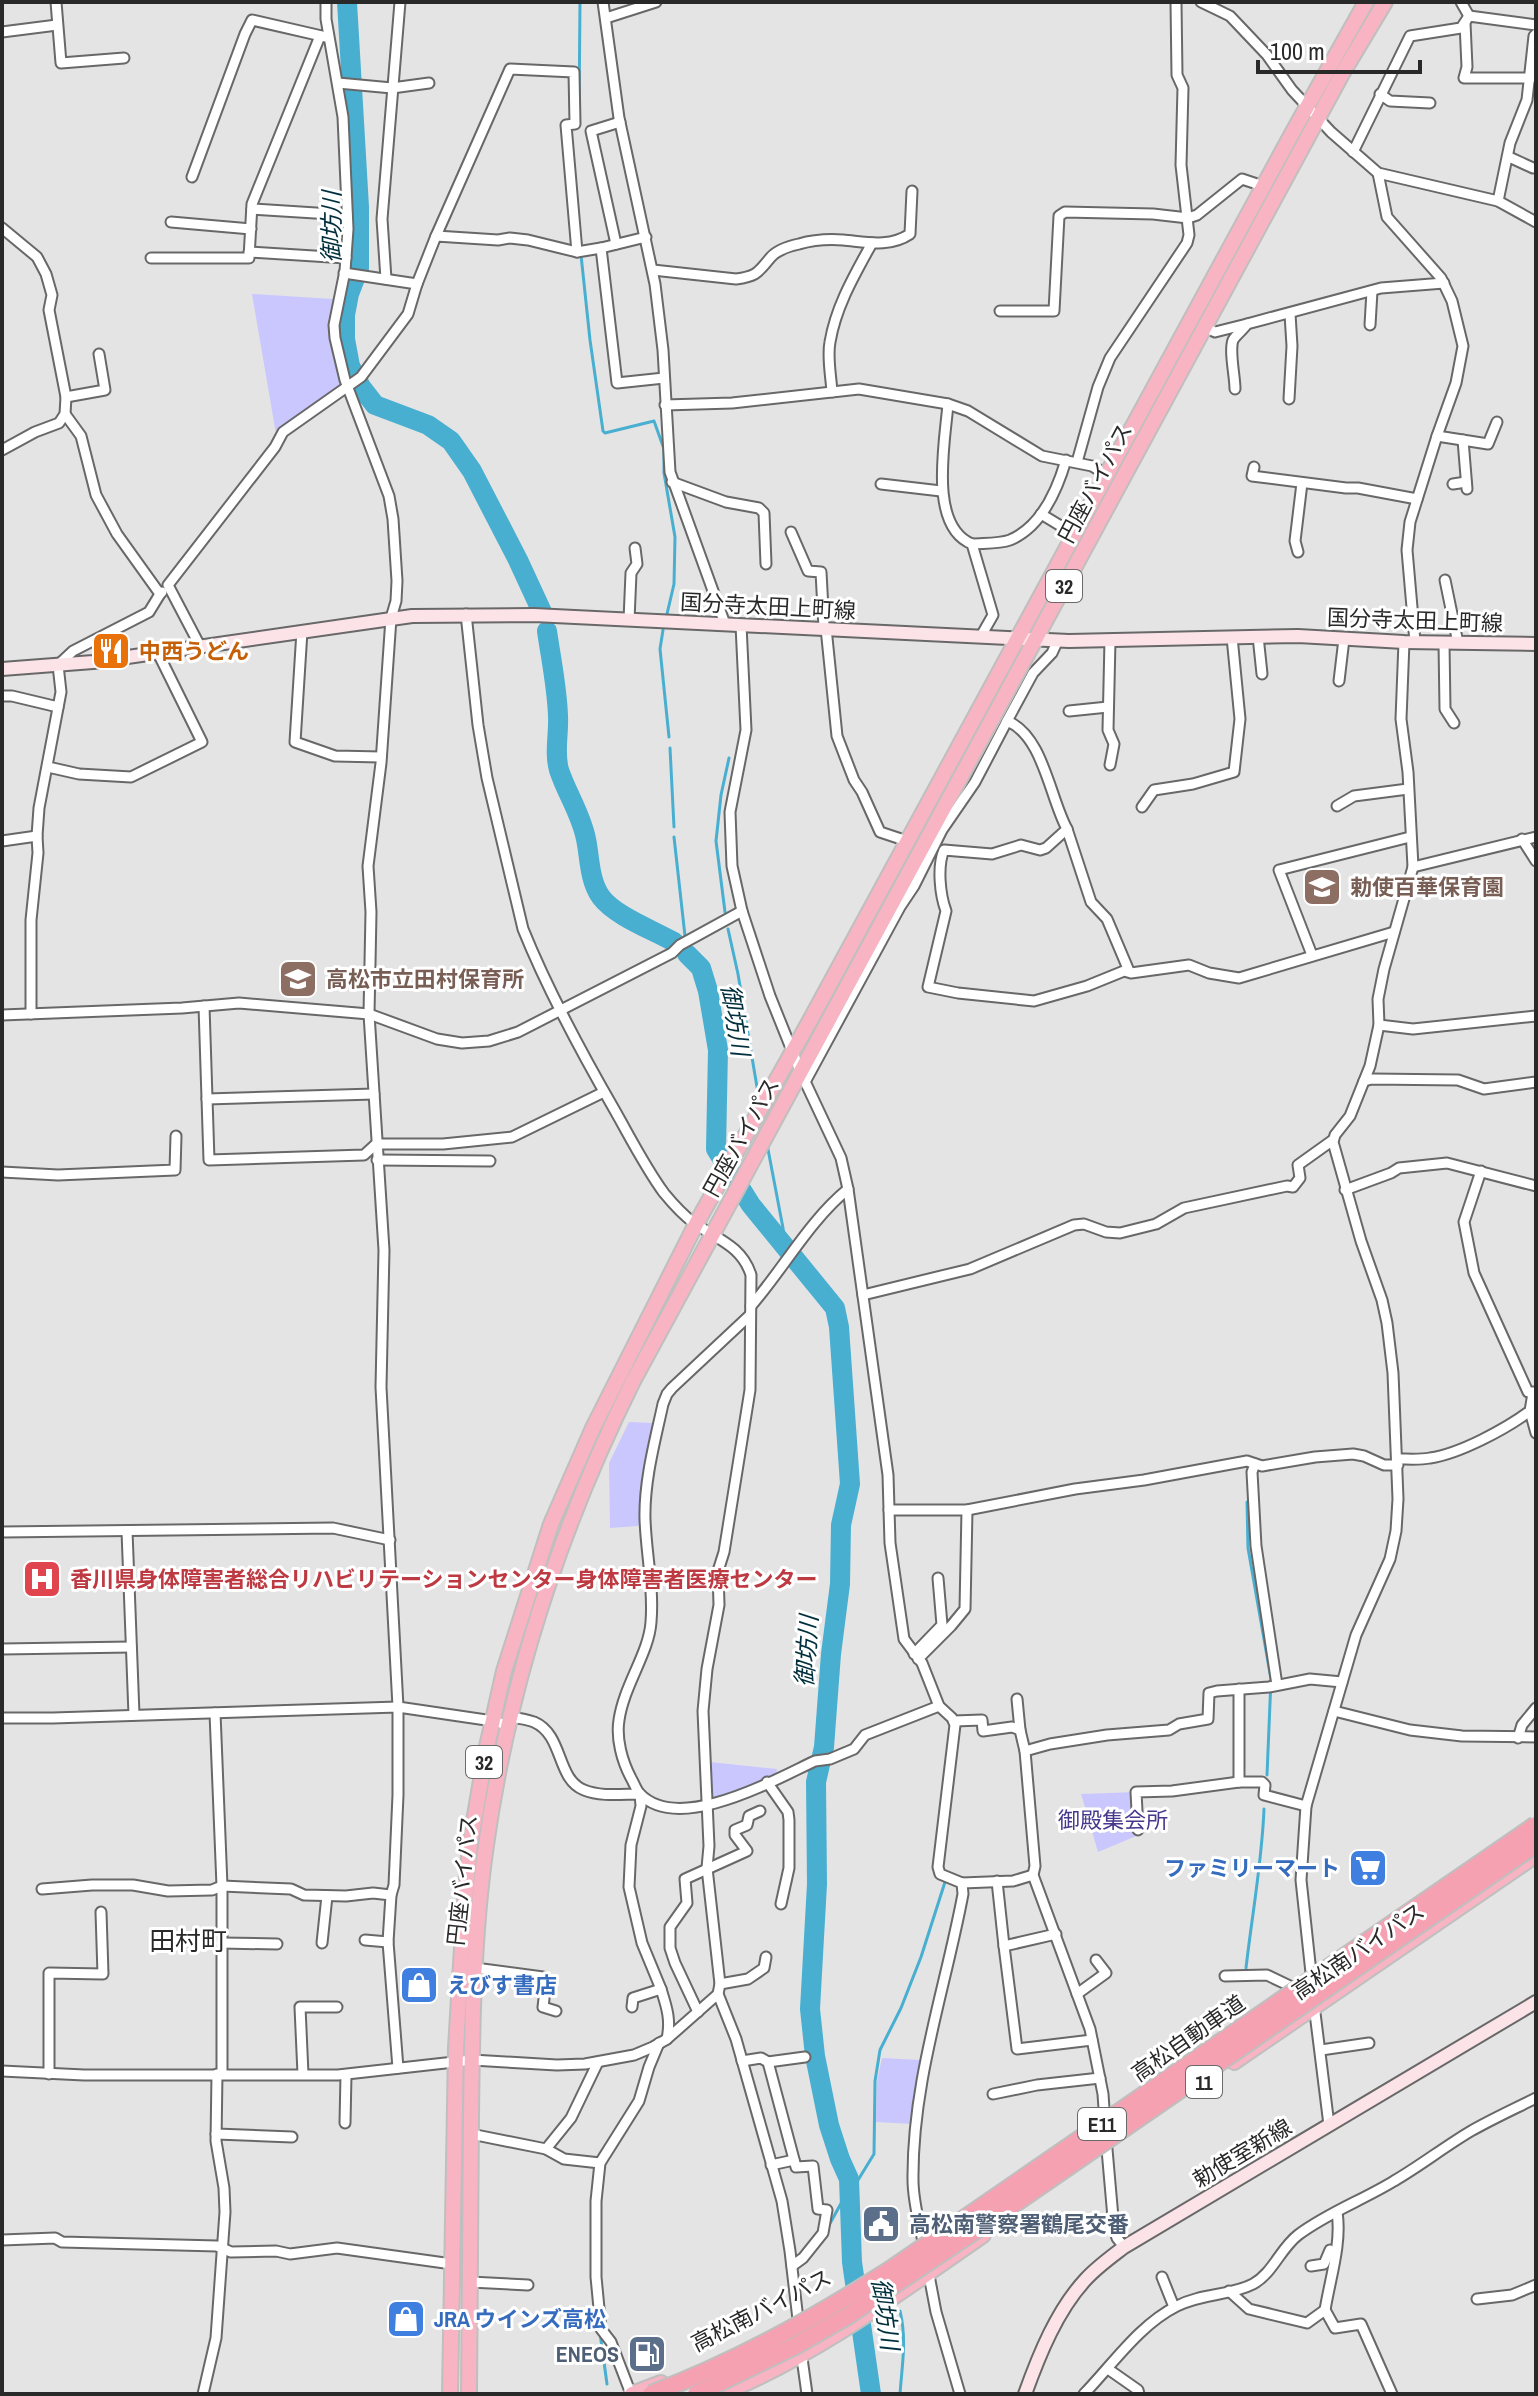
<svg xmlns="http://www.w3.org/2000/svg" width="1538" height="2396" viewBox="0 0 1538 2396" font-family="'Archivo Narrow','Noto Sans JP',sans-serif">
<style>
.green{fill:#cac7ff}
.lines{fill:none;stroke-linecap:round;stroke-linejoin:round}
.stream{stroke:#48afd1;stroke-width:3}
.river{stroke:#48afd1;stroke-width:20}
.minor-casing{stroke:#686869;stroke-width:13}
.secondary-casing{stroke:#686869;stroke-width:16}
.trunk-casing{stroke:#bfbfbf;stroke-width:18}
.minor{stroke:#fff;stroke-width:9}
.secondary{stroke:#fce3e8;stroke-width:12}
.trunk{stroke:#f8b4c2;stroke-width:14}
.motorway-bridge-casing{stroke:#bfbfbf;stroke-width:20;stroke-linecap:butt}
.motorway-bridge{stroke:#f6a1b2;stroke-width:16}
.labels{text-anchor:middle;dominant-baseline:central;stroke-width:6;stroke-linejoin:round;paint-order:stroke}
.shield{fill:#fff;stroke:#696969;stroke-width:2}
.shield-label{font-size:20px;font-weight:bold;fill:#292929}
.street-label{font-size:22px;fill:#292929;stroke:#fff}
.food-label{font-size:22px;font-weight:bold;fill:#c56008;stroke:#fff;text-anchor:start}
.education-label{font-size:22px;font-weight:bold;fill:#785e54;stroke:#fff;text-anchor:start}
.health-label{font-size:22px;font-weight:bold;fill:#be3a42;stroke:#fff;text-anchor:start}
.park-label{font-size:22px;fill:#47388d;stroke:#fff}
.shop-label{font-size:22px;font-weight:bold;fill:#366cbe;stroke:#fff;text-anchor:start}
.service-label{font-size:22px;font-weight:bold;fill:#4e5e75;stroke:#fff;text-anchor:start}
.water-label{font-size:24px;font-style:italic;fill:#002f3d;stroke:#fff}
.quarter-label{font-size:26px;fill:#292929;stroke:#fff}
</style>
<rect width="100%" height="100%" fill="#e4e4e5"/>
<g class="green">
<polygon points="252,294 333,299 331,338 343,381 339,389 276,434"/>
<polygon points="629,1422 653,1423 655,1428 645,1479 642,1480 642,1518 638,1526 610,1528 609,1463"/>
<polygon points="710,1762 777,1769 776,1775 713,1801"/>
<polygon points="1136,1792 1138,1830 1141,1834 1098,1852 1081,1794"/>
<polygon points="882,2058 920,2060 922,2063 912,2124 876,2122 877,2081"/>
</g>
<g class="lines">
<g class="stream">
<polyline points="579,114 580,2"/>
<polyline points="581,255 590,340 603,431 605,433 654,421 664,449 664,473 675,537 674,584 667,614"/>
<polyline points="663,630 660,649 669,737"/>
<polyline points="670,748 674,827"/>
<polyline points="674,837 687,954"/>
<polyline points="725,912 716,841 721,795 729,758"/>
<polyline points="728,929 738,974 758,1093"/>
<polyline points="767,1144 783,1228 785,1246"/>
<polyline points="1247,1502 1248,1548 1271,1679 1267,1775"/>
<path d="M1246,1968C1252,1915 1262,1862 1264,1809"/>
<polyline points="828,2227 844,2198 855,2185 874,2154 875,2081 880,2050 901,2008 921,1957 945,1882"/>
<polyline points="600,2333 607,2384"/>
<path d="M900,2394C902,2365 907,2340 900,2311"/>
</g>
<g class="river">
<polyline points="347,2 359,207 359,268 349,294 345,315 345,339 350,366 361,387 375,405 428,425 451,441 472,471 518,560 542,612"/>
<path d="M547,631C551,659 557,687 558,716C559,734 554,752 559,770C567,794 581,814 586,839C590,858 589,880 601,897C615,916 653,930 674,942"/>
<polyline points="687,954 701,968 708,991 718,1050 716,1149 751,1205 835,1308 839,1327 850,1484 841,1525 840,1584 831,1654 824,1747 816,1782 817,1884 810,2009 815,2056 829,2125 840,2159 849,2179 852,2262 871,2394"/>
</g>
<g class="minor-casing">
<g id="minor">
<polyline points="56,2 61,63 124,58"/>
<polyline points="326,2 326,19 343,117 348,229 345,271 334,325 335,338 345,380 389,496 393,519 397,581 396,601 391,618 381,763 368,866 371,912 369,1014 384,1250 381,1387 398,1707 398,1795 394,1885 391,1895 388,1942 398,2068"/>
<polyline points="603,2 619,118 655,284 663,350 670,472 725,624"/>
<polyline points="1201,2 1230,16 1267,55 1292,90 1331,132 1378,173 1498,201 1536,222"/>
<polyline points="1461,2 1469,16"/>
<polyline points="606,18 656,2"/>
<polyline points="1465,23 1467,67 1464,78 1531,78"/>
<polyline points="2,32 57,25"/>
<polyline points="338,83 392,88 429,83"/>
<polyline points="1380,94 1390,101 1430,103"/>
<polyline points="1353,152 1410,36 1461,28 1469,16 1536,25"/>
<polyline points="1509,157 1533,168"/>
<polyline points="1378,173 1387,217 1441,278 1452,301 1463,346 1456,383 1437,436 1410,522 1407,550 1415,642"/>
<polyline points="192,177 245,34 252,20 326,37"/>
<polyline points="1498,201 1510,143 1527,100 1534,36 1536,34"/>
<polyline points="252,209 347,215"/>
<polyline points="171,222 251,229"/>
<polyline points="2,228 37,257 46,274 52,295 49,310 66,397 65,414 59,423 35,432 2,450"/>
<polyline points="436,236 510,69 574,72 575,124 566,125 577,252"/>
<polyline points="646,237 601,248 617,383 664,378"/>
<polyline points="616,244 591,131 620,122"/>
<polyline points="249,252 346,258"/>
<polyline points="151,258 249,258 252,204 320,36"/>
<path d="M653,270L736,279C758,276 758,272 771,257C778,249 790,246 799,244C813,240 829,239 843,240C866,242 889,248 910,234L912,191"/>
<polyline points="344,273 417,284 436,236 498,240 510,238 528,240 577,252 601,248"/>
<polyline points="386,279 382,219 400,2"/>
<polyline points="1000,311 1054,311 1059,216 1065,212 1153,214 1188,218 1197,215 1242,179 1263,186"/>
<polyline points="1370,325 1372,291"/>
<polyline points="1204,327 1215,332 1247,324"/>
<path d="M1235,389C1235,376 1229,351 1233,340C1236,335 1244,329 1247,324L1381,288L1444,283"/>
<path d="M832,392C831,376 827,357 830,342C836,306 855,274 872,243"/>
<polyline points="66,397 105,390 99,354"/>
<polyline points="1289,399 1292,346 1290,314"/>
<path d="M948,404C945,442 928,526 972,544L993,615L981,636"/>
<polyline points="665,405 732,403 859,389 948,404 968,411 1042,456 1092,466 1106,474"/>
<polyline points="65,414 81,436 96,495 117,534 160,594 162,592"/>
<polyline points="1437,436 1488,444 1497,422"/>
<polyline points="1463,440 1467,489"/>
<polyline points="1077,462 1098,387 1110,358 1187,243 1189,235 1181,165 1183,88 1177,75 1176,2"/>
<polyline points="1254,467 1252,476 1346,488 1358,488 1417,499"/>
<polyline points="672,482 726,502 759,508 764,513 766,564"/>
<polyline points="881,484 941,491"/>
<polyline points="1453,484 1466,482"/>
<polyline points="1041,514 1074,534"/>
<polyline points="791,532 808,571 821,572 824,628"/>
<path d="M972,544C984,543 999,544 1010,540C1041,527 1057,491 1066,460"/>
<polyline points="1298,552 1295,541 1302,483"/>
<polyline points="1445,580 1458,643"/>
<path d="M466,614L478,725L487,778L523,929C548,991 580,1050 614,1109C630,1137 645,1167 664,1193C673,1204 683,1215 694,1223C717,1239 742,1246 751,1275L750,1390L724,1552L718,1571L719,1605L707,1669L703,1711L709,1846L707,1868L720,1984L718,1994L736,2039L782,2201L790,2251L799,2328"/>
<polyline points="629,620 631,573 637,564 635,548"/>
<path d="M741,625L746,730L730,812L732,866L742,911L770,996L801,1073L841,1158L848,1189L888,1475L890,1543L904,1639L922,1663L939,1706L952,1718L955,1725L938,1867L940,1874L962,1883L963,1894C945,1990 912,2082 913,2180C913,2203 920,2225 924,2247"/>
<polyline points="826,628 837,736 854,780 862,792 880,832 907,841"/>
<polyline points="302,631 295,742 335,756 381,757"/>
<polyline points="1258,636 1262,674"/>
<path d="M1058,640L1052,653L1033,673L1007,721C1043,735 1050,798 1067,829L1046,848L1040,850L1021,845L992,854L944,850C937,866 940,895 946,911L928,987L958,993L1034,1001L1087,986L1124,971L1131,973L1189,965L1209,973L1239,978L1394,932"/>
<polyline points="1444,643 1445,709 1454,723"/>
<polyline points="200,646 168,585 275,447 283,432 361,377 408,314 417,284"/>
<polyline points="1339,681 1344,639"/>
<polyline points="2,696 12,696 58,707"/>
<polyline points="1069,711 1108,707"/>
<polyline points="1110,765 1114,744 1108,730 1110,640"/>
<polyline points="48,767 79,774 131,777 202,742 158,653"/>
<polyline points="1337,806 1354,796 1408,789"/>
<polyline points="1142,807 1154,790 1193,784 1234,772 1240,719 1232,637"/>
<polyline points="1067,829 1091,902 1107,919 1129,971"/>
<polyline points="1522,839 1536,861"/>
<polyline points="2,841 37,836"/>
<polyline points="1413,867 1536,837"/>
<polyline points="1312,955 1279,870 1410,837"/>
<polyline points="204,1006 209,1160 364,1155 376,1144 443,1144 512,1137 604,1092"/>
<polyline points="31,1014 31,920 38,853 37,836 39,808 61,692 58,665 73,651 149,612 160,594"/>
<polyline points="2,1015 182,1008 239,1003 369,1014 437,1039 462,1043 489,1041 518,1032 672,953 680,945 742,911"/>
<polyline points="1379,1025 1413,1029 1536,1016"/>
<polyline points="1364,1081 1372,1079 1458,1080 1484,1089 1536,1082"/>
<polyline points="805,1082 900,907 914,886 942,830 975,782 1007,721"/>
<polyline points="207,1099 374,1094"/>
<polyline points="377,1160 490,1161"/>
<polyline points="1481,1171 1464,1222 1474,1273 1528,1392 1536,1392"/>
<polyline points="2,1172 58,1175 175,1170 176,1136"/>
<polyline points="1345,1190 1391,1173 1399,1168 1447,1163 1536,1186"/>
<polyline points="863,1295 970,1269 1074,1225 1084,1224 1106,1232 1120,1233 1156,1224 1184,1208 1287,1186 1293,1187 1300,1178 1298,1165 1333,1140"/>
<path d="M751,1306C784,1268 809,1221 848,1189"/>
<path d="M750,1315L672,1388L667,1394L663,1404C655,1441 644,1481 645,1519C646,1553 654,1587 651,1622C649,1653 624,1685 619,1720C616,1739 622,1761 631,1778C634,1783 636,1790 640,1794C679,1834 774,1780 815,1761L830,1759L854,1749L865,1735L939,1706"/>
<polyline points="1530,1411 1536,1433"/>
<path d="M1398,1459C1408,1459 1420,1460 1430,1458C1459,1454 1506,1429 1530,1411L1533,1393"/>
<polyline points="1255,1464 1252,1472 1256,1546 1277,1685"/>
<polyline points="889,1510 967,1510 1075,1489 1144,1480 1247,1461 1262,1466 1315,1457 1353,1454 1364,1456 1384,1465 1398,1465"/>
<polyline points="127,1531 134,1715"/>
<polyline points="2,1532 333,1528 390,1540"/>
<polyline points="2,1649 131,1647"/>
<polyline points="914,1654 942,1625 938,1578"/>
<polyline points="918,1659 951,1626 965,1609 967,1510"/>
<polyline points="1239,1689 1239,1782 1262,1782 1265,1785 1264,1795 1306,1806"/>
<polyline points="1017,1699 1020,1730"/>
<polyline points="1334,1711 1410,1730 1462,1736 1536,1737"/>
<polyline points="215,1713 222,1886 222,2074"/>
<path d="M509,1717C517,1718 526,1719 534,1722C564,1735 556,1779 584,1790C601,1797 622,1794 640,1794L641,1806L631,1845L629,1887L642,1943L661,1989"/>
<polyline points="2,1718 53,1718 398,1707 493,1721 507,1725"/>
<polyline points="954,1721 982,1720 983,1731 1012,1727 1020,1730 1025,1751"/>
<polyline points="1518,1738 1522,1725 1536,1708"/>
<polyline points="767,1782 788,1812 789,1820 789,1868 781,1904"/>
<polyline points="1138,1830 1136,1792 1172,1791 1239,1782"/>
<polyline points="1033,1875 1035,1866 1025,1751 1050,1744 1107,1735 1169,1730 1179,1724 1208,1719 1209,1693 1217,1691 1269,1687 1310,1679 1342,1682"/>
<polyline points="997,1881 1004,1946"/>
<polyline points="962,1883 1013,1881 1033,1875 1090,2029 1103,2094 1105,2123"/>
<polyline points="42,1889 92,1885 133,1885 168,1891 212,1890 222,1886 291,1889 304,1895 346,1896 373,1893 391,1895"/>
<polyline points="1056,1934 1004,1946 1017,2049 1092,2040"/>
<polyline points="365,1940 388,1942"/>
<polyline points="221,1943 277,1944"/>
<polyline points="322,1943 327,1896"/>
<polyline points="475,1968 543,1977 546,1982 543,2007 556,2011"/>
<polyline points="1225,1976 1267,1975 1290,1986"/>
<polyline points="1312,1982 1301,1880 1306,1806 1356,1635 1390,1559 1396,1531 1398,1499 1393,1373 1387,1323 1382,1300 1361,1241 1333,1142 1335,1135 1350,1116 1370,1066 1379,1025 1378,999 1384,969 1413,867 1408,772 1401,719 1404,642"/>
<polyline points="720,1984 748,1979 764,1968 766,1957"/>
<polyline points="1077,1994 1106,1973 1096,1960"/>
<polyline points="1314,2005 1329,2125"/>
<path d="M632,2007L633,1998L661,1989C667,2008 671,2020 667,2039"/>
<polyline points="698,2012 675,1963 670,1948 670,1927 687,1903 685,1879 747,1851 735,1835 735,1830 747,1825 749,1816 760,1811"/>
<polyline points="1321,2050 1369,2043"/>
<polyline points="742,2061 761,2058 768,2062 805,2057"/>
<polyline points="768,2062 796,2167 813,2166 818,2209 827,2210 823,2233 803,2258 792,2266"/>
<polyline points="2,2071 84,2075 338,2075 472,2060 557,2065 585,2064 634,2055 653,2047 667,2039 718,1994"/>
<polyline points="49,2074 49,1973 103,1974 101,1912"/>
<polyline points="303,2074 300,2007 337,2007"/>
<polyline points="993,2094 1037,2085 1100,2078"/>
<polyline points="345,2123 346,2075"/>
<polyline points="216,2134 292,2137"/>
<polyline points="471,2134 546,2149 564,2159 600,2163"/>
<polyline points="1106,2138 1114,2229 1117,2238 1124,2247"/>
<polyline points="546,2149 571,2118 598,2062"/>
<polyline points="771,2165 794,2160"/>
<polyline points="2,2240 55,2238 62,2242 217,2246 231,2252 276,2251 290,2254 337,2248 452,2264"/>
<polyline points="1311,2266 1324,2264 1330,2250"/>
<polyline points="928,2270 936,2312 960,2394"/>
<polyline points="1162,2277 1174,2307"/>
<polyline points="470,2282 528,2285"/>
<polyline points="1229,2291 1249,2309 1307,2323 1325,2310 1335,2328 1361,2324 1392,2394"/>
<polyline points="1477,2299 1512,2295 1536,2285"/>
<path d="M1325,2310C1330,2279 1342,2243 1337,2212"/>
<polyline points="801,2351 807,2394"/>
<polyline points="1108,2369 1138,2390 1139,2394"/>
<polyline points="203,2394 216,2338 225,2212 224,2188 216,2141 217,2074"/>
<polyline points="631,2394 611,2342 601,2329 596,2277 596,2201 600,2163 639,2101 649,2067 659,2043"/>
<path d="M1084,2394C1113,2364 1139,2325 1177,2306C1202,2293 1230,2296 1253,2284C1273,2273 1280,2249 1298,2235C1327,2213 1363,2200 1394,2181C1420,2166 1444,2147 1471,2131C1492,2119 1514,2109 1536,2098"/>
</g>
</g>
<g class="secondary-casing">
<g id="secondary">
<polyline points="2,669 93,662 412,616 534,615 1069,641 1298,636 1404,642 1536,644"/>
<path d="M1025,2394C1039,2355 1057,2310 1086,2279C1097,2267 1111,2257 1124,2247L1536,2002"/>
</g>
</g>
<g class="trunk-casing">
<g id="trunk">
<polyline points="1234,2062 1536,1855"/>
<polyline points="450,2394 456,2048 464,1913 470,1845 486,1751 504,1671 551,1524 593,1428 696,1224 812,1017 1294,130 1366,2"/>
<path d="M469,2394C470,2301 470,2209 471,2116C472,2026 473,1935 486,1845C509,1682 560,1528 633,1381L1343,72L1385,2"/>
<polyline points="632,2394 661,2383"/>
<path d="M721,2394C816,2355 899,2293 983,2235"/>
</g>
</g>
<use href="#minor" class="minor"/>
<use href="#secondary" class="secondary"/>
<use href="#trunk" class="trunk"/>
<g class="motorway-bridge-casing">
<g id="motorway-bridge">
<path d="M651,2394C736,2362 813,2319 890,2270L1536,1825"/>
<polyline points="696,2394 797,2345 849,2315 979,2228 1536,1844"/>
</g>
</g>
<use href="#motorway-bridge" class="motorway-bridge"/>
</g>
<defs>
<g id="restaurant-square" transform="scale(2)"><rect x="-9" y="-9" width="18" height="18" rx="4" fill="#e8710a" stroke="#fff"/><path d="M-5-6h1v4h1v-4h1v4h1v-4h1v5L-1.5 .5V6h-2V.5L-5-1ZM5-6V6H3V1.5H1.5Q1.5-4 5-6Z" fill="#fff"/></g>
<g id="school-square" transform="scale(2)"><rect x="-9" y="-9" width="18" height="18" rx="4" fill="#8d6e63" stroke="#fff"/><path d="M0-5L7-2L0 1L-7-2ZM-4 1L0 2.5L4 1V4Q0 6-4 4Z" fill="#fff"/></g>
<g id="hospital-square" transform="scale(2)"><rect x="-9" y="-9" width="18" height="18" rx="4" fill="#e0444e" stroke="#fff"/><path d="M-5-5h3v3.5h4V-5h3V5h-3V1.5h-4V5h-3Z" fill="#fff"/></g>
<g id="supermarket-square" transform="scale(2)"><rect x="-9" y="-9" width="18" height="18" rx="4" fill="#3f7fe0" stroke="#fff"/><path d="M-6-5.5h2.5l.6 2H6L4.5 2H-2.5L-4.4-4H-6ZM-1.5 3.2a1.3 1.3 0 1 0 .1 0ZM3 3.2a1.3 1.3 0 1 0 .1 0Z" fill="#fff"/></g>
<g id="shop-square" transform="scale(2)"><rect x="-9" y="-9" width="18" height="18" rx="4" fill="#3f7fe0" stroke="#fff"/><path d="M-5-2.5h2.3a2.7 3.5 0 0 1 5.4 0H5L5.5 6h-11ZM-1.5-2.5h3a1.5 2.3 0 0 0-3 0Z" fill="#fff"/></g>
<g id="civic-square" transform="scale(2)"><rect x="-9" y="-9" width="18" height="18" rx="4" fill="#5c6f8a" stroke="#fff"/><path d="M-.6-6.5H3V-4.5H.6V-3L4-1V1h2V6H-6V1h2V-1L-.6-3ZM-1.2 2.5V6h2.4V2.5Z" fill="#fff"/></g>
<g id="fuel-square" transform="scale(2)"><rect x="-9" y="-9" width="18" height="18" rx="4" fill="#5c6f8a" stroke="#fff"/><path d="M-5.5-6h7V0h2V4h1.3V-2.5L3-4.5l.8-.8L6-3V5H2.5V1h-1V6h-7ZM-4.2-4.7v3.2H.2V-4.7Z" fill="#fff"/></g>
</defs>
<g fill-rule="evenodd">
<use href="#restaurant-square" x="111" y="651"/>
<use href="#school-square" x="1322" y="887"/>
<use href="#school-square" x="298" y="979"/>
<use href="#hospital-square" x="42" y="1579"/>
<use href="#supermarket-square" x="1368" y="1868"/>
<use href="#shop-square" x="419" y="1985"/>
<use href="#civic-square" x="881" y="2224"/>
<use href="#shop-square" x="406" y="2319"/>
<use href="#fuel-square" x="647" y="2354"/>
</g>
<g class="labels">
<g class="shield">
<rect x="1046" y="570" width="36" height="32" rx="6"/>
<rect x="466" y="1746" width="36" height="32" rx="6"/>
<rect x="1186" y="2066" width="36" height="32" rx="6"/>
<rect x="1078" y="2108" width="48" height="32" rx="6"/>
</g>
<g class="shield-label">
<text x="1064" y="586">32</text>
<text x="484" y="1762">32</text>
<text x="1204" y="2082">11</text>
<text x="1102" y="2124">E11</text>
</g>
<g class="street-label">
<text transform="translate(1095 483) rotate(-62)">円座バイパス</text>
<text transform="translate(768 606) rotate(3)">国分寺太田上町線</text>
<text transform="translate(1415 620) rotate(2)">国分寺太田上町線</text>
<text transform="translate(741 1137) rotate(-61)">円座バイパス</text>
<text transform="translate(462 1880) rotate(-84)">円座バイパス</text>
<text transform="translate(1358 1951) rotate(-34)">高松南バイパス</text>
<text transform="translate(1188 2038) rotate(-35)">高松自動車道</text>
<text transform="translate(1242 2153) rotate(-31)">勅使室新線</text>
<text transform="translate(761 2310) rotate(-27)">高松南バイパス</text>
</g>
<g class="food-label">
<text x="139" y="651">中西うどん</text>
</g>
<g class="education-label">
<text x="1350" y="887">勅使百華保育園</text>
<text x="326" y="979">高松市立田村保育所</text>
</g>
<g class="health-label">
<text x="70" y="1579">香川県身体障害者総合リハビリテーションセンター身体障害者医療センター</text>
</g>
<g class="park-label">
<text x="1113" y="1820">御殿集会所</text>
</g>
<g class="shop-label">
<text x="1340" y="1868" text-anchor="end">ファミリーマート</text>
<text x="447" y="1985">えびす書店</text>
<text x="434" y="2319">JRA ウインズ高松</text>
</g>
<g class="service-label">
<text x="909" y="2224">高松南警察署鶴尾交番</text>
<text x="619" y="2354" text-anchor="end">ENEOS</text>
</g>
<g class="water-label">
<text transform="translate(331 227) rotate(-90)">御坊川</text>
<text transform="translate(736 1020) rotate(81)">御坊川</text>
<text transform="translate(806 1651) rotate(-86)">御坊川</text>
<text transform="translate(886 2314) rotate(82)">御坊川</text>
</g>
<g class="quarter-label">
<text x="188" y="1940">田村町</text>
</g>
</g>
<rect width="1538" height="2396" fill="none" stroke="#292929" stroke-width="8"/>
<path d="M1258 60v12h162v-12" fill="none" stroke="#292929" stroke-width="4"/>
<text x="1270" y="60" font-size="24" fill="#292929" stroke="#ffffff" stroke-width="6" paint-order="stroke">100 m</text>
</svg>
